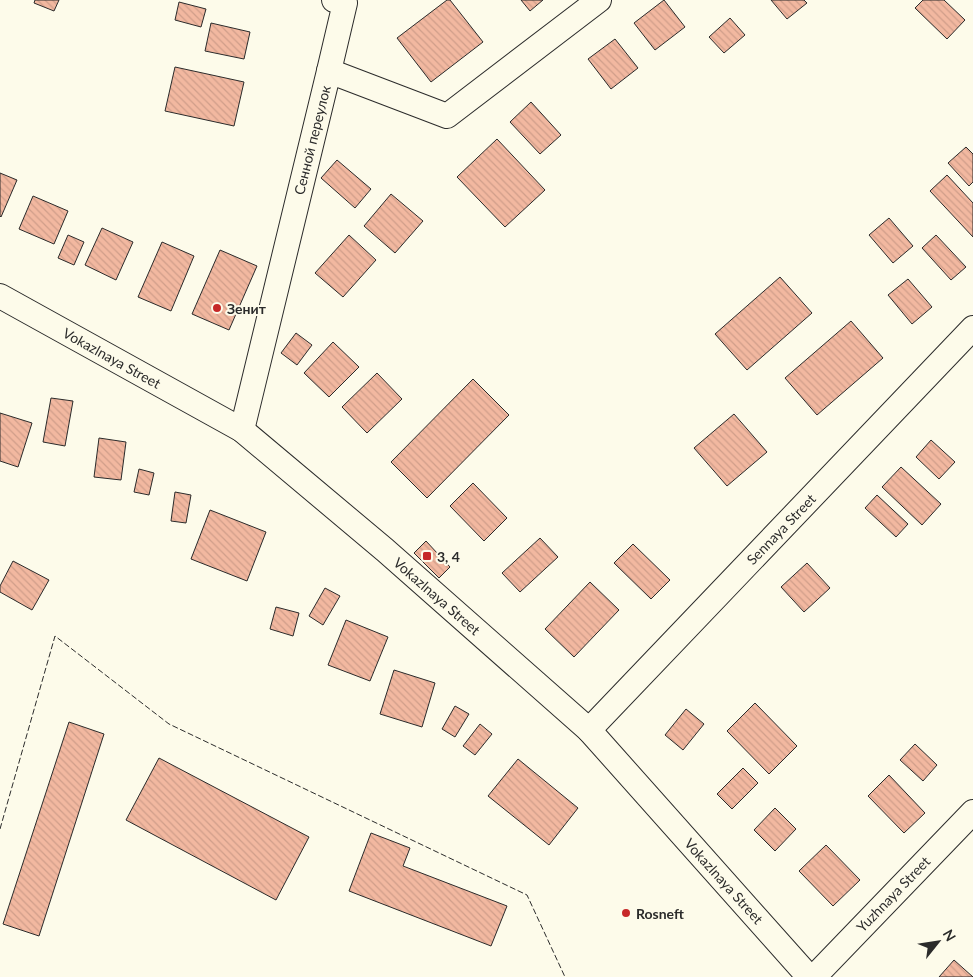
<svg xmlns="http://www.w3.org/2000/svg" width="973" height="977" viewBox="0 0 973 977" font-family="Lato,sans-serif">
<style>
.building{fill:url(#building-back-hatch);stroke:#2b2b2b}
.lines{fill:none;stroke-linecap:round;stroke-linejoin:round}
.minor-casing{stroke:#2b2b2b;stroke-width:26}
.minor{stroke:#fdfbea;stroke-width:24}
.fence{stroke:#2b2b2b;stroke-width:1;stroke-dasharray:6 2.5;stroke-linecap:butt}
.poi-dot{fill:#c62828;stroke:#fdfbea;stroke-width:2}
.labels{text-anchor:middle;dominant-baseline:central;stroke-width:4;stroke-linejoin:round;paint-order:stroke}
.street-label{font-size:14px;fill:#2b2b2b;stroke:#fdfbea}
.poi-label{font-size:14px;font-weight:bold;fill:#2b2b2b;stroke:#fdfbea;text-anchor:start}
</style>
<defs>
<pattern id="building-back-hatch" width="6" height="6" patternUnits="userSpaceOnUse" patternTransform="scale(1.25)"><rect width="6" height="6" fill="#f2b8a0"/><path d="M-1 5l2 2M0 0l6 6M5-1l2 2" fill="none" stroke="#d09e8a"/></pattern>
</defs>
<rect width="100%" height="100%" fill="#fdfbea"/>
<g class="building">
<polygon points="35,0 59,0 54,11 34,3"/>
<polygon points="447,0 450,0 483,42 431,82 397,38"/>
<polygon points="521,0 543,0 530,11"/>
<polygon points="664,0 685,27 655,50 634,23"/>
<polygon points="771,0 804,0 807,3 787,19"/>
<polygon points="923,0 944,0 965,20 947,39 915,8"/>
<polygon points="179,2 206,9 201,27 175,20"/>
<polygon points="730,18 745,35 724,53 709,37"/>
<polygon points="211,23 250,32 244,59 205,51"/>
<polygon points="615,39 638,68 611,89 588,59"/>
<polygon points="175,67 244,82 234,126 165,111"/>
<polygon points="531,102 561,135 540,154 510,122"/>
<polygon points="497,139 545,190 505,227 457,177"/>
<polygon points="966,147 973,154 973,182 969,186 948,163"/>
<polygon points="337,160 371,189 355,208 321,178"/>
<polygon points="0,173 17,180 1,217 0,216"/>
<polygon points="947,175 973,203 973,237 930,191"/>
<polygon points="391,194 423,221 395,253 364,226"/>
<polygon points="33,196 68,211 54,244 19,229"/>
<polygon points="889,218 913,246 893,263 869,235"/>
<polygon points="102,228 133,242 116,280 85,265"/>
<polygon points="68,235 84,242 74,265 58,258"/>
<polygon points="349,235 376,260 343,297 315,273"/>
<polygon points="936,235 966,267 951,280 922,248"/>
<polygon points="162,242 194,256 171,311 138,297"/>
<polygon points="220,250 257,266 229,330 192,314"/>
<polygon points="780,277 812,313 747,370 715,334"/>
<polygon points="908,279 932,307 912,324 888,295"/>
<polygon points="851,321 883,358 817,415 785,378"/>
<polygon points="296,333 312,345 297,365 281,353"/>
<polygon points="333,342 359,367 329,397 304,373"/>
<polygon points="377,373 402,399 367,433 342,407"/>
<polygon points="473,379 509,415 427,498 391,462"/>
<polygon points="51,398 73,401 65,446 43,442"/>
<polygon points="0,413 32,423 18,467 0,461"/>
<polygon points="734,414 767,452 727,486 694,448"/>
<polygon points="99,438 126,442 121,480 94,477"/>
<polygon points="931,440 955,462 939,479 916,457"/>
<polygon points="901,467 941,504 922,525 882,487"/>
<polygon points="139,469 154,473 149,495 134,492"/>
<polygon points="473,483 507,518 484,541 450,506"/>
<polygon points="175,492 191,495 186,523 171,521"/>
<polygon points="877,495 908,524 896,537 865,508"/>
<polygon points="210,510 266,532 247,581 191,559"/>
<polygon points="540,538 558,557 520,592 502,573"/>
<polygon points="426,541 450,567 439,578 414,553"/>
<polygon points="633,544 670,580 651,599 614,563"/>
<polygon points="13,561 49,580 32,610 0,592 0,586"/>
<polygon points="807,563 830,588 804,612 781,587"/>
<polygon points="590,582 619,610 574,657 545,629"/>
<polygon points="325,588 340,596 323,625 309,616"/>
<polygon points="276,607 299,613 293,636 270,629"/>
<polygon points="346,620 388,637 370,681 328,665"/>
<polygon points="394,670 435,683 422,727 380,714"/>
<polygon points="755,703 797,746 769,774 727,731"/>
<polygon points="455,706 469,714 455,737 442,729"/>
<polygon points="686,709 704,724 683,750 665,735"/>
<polygon points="69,722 104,734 39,936 3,924"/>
<polygon points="480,724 492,734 475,755 463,746"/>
<polygon points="915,744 937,765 923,781 900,760"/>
<polygon points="159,758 309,837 276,900 126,820"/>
<polygon points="518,759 578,808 549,845 488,796"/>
<polygon points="743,768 758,783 732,809 717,794"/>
<polygon points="889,775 925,813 904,833 868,796"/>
<polygon points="775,808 796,829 775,851 754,830"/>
<polygon points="371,833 410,848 403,866 507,906 491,946 349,891"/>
<polygon points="826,845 860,880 833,906 799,871"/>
<polygon points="954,960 973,977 939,977"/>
</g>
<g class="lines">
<g class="minor-casing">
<g id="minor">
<polyline points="329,71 345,3 334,0"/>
<polyline points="0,296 242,430 385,550 589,730 809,977"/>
<polyline points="242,430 329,71 447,116 599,0"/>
<polyline points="589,730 973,328"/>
<polyline points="814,977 973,812"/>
</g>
</g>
<use href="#minor" class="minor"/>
<polyline class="fence" points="0,829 55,636 169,724 527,895 565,977"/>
</g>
<g class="poi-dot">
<circle cx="217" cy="308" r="5"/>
<rect x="422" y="551" width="10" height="10" rx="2.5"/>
<circle cx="626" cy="913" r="5"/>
</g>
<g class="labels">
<g class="street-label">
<text transform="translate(312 140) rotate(-76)">Сенной переулок</text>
<text transform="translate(112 358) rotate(29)">Vokazlnaya Street</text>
<text transform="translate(781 529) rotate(-46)">Sennaya Street</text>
<text transform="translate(437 596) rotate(41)">Vokazlnaya Street</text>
<text transform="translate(724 881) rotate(48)">Vokazlnaya Street</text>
<text transform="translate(893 894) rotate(-46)">Yuzhnaya Street</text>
</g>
<g class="poi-label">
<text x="227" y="308">Зенит</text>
<text x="437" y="556">3, 4</text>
<text x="636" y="913">Rosneft</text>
</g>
</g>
<g transform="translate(938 942) rotate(60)" stroke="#fdfbea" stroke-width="4" paint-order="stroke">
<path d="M0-4L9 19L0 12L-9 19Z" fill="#2b2b2b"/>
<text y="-8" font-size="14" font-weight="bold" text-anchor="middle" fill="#2b2b2b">N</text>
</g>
</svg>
